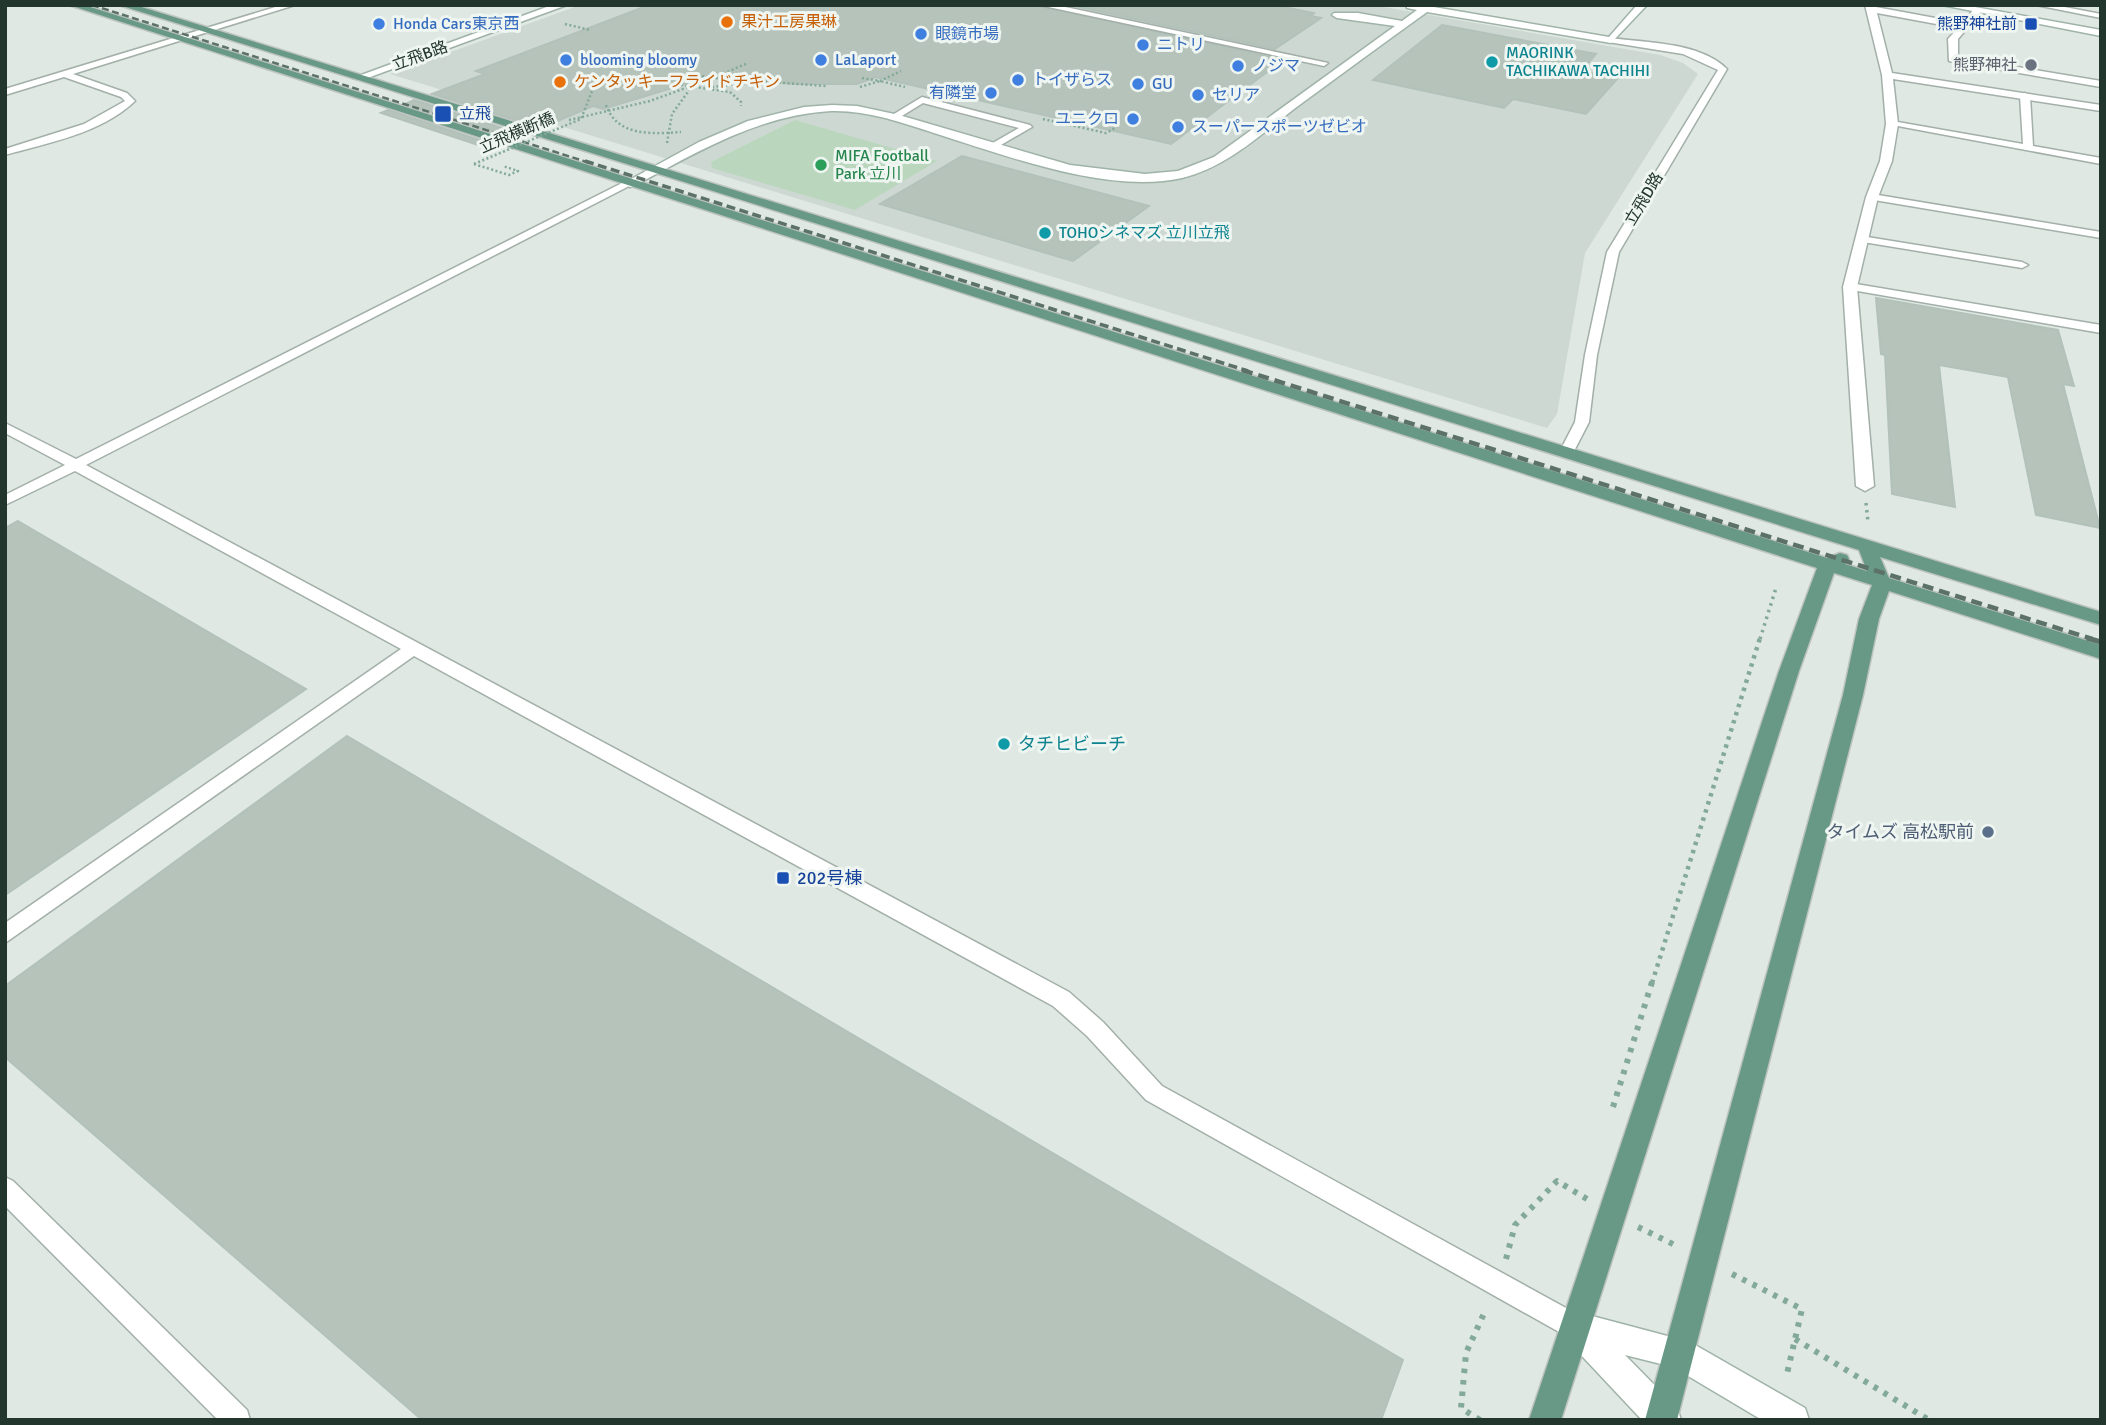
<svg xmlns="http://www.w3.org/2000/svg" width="2106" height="1425" viewBox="0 0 2106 1425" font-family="Signika,'Noto Sans JP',sans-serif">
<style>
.built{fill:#cdd8d2}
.green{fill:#bad7be}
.building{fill:#b5c3bb;stroke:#b2c1b9;stroke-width:2}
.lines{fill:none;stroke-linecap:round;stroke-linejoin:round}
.lane-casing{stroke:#a3afa9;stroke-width:3}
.street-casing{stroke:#a3afa9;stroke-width:3}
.secondary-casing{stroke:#9fb3a9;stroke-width:3}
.primary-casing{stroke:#bdc3c0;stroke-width:3}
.path-far3{stroke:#83a998;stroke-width:2.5;stroke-dasharray:2 2.5;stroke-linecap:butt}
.path-far2{stroke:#83a998;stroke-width:3.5;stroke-dasharray:2.5 4.5;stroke-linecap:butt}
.path-far1{stroke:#83a998;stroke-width:4.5;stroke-dasharray:3.5 5;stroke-linecap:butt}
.path{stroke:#83a998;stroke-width:6;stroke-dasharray:4.5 7;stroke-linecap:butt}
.lane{fill:#fff;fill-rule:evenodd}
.street{fill:#fff;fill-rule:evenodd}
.secondary{fill:#fff;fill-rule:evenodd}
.primary{fill:#689986;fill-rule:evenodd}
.rail-far3{stroke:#5c7269;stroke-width:2.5;stroke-dasharray:7 3.5;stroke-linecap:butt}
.rail-far2{stroke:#5c7269;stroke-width:3.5;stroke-dasharray:9 4.5;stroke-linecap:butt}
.rail-far1{stroke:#5c7269;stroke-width:4.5;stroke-dasharray:11 6;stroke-linecap:butt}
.rail{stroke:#5c7269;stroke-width:5;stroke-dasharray:15 8;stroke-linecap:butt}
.path-bridge{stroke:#83a998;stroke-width:2.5;stroke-dasharray:2 2.5;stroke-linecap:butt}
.food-dot{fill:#e8710a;stroke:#eff5f1;stroke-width:2.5}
.shop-dot{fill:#3f7fe0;stroke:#eff5f1;stroke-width:2.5}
.transit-dot{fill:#1a4fb4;stroke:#eff5f1;stroke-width:2.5}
.culture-dot{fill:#0f9aa8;stroke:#eff5f1;stroke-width:2.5}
.worship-dot{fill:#6b7280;stroke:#eff5f1;stroke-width:2.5}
.leisure-dot{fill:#2e9e5b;stroke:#eff5f1;stroke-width:2.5}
.service-dot{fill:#5c6f8a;stroke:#eff5f1;stroke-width:2.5}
.labels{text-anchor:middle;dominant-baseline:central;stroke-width:6;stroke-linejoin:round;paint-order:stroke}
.far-food-label{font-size:16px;fill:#c56008;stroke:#eff5f1;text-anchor:start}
.far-shop-label{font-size:16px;fill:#366cbe;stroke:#eff5f1;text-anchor:start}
.far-transit-label{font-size:16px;fill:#164399;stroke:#eff5f1;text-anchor:end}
.far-culture-label{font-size:16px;fill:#0d838f;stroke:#eff5f1;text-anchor:start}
.far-street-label{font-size:16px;fill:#22362e;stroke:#eff5f1}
.far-worship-label{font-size:16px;fill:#5b616d;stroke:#eff5f1;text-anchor:end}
.far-leisure-label{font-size:16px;fill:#27864d;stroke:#eff5f1;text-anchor:start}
.culture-label{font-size:18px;fill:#0d838f;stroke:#eff5f1;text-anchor:start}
.service-label{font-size:18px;fill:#4e5e75;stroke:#eff5f1;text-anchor:end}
.transit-label{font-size:18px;fill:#164399;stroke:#eff5f1;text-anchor:start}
</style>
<rect width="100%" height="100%" fill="#dfe8e3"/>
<polygon class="built" points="580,5 1372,5 1660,55 1683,63 1698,74 1585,253 1557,414 1547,428 390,74"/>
<polygon class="green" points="795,120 937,161 855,210 712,168 711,162"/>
<g class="building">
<polygon points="649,5 1037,5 1283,60 1171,144 876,77 857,84 793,84 715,75 603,109 593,106 541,128 432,94 485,74 476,71"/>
<polygon points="1070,5 1274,5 1314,13 1311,16 1321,18 1275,49"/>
<polygon points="1442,25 1596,54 1581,71 1618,78 1586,114 1513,99 1504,108 1373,80"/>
<polygon points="414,100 524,135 515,139 405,104"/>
<polygon points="388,110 498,146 490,149 381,113"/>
<polygon points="962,156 1149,206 1073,261 880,204"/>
<polygon points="1876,298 2058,330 2074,386 2063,384 2100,528 2036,515 2008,377 1939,365 1955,507 1892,494 1885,355 1881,354"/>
<polygon points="18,521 306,689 5,895 5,528"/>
<polygon points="347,736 1403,1360 1381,1420 422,1420 5,1057 5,986"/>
</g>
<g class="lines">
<g class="lane-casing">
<g id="lane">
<path d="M282,5H295L73,74L127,93L135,101C102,133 48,143 5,155V149L84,124L125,101L121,97L64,77L5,95V89Z"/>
<polygon points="1039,5 1056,5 1328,63 1324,66"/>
<polygon points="2036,5 2054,5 2101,14 2101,18"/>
<path d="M1611,38C1648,43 1699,42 1727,69L1619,252L1597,355L1589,422L1573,453L1566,457L1559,453L1575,422L1585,355L1607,252L1718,70L1683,54L1608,42Z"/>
<polygon points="2025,93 2030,96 2033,146 2101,158 2101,164 1887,124 1892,121 2023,144 2020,96"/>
<polygon points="922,97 1030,125 1032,127 994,149 991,148 991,144 1019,128 923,103 897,119 889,117"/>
<polygon points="626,181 635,183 86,465 1069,992 1103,1022 1162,1086 1586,1319 1590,1328 1586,1337 1577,1341 1568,1337 1146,1100 1087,1036 1053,1006 414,656 5,943 5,923 401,649 75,471 5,505 5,495 65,465 5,433 5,423 76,459"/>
<polygon points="1872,194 2101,232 2101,238 1868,199 1867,197"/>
<polygon points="1861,236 2022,262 2028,265 2022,268 1857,241 1857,237"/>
<polygon points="1850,283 2101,325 2101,333 1846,289 1844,287"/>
<polygon points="5,1177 13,1181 247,1410 250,1420 218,1420 5,1206"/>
</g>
</g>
<g class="street-casing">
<polygon id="street" points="1865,5 1962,23 1974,9 1980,9 1980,13 1958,39 1958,57 2101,81 2101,87 1949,61 1948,39 1958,28 1877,13 1892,73 2101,105 2101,111 1893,79 1898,124 1892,161 1878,197 1857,287 1874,486 1865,491 1856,486 1843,287 1866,197 1880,161 1886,124 1882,75"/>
</g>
<g class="secondary-casing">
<g id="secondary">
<polygon points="552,5 567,5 362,80 353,78"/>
<path d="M1406,5H1422L1609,37L1637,5H1647L1611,43L1427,12C1382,44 1338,77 1294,109C1259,136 1226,167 1182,178C1109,195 1004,155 934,133C901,122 866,110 831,111C759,115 697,152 634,186L630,187L624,183L699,142L748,121L804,107L832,105L857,106L899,115L1070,165L1145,174L1178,171L1214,157L1395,26L1337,18L1332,15L1334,13H1358L1402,21L1417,10L1407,8Z"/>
<polygon points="1942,5 1964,5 2101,30 2101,36"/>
<polygon points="1577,1312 1690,1342 1805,1408 1809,1420 1762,1420 1673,1367 1625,1355 1677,1408 1681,1420 1642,1420 1566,1339 1561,1328 1566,1317"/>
</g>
</g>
<g class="primary-casing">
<polygon id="primary" points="69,5 84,5 1827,558 1840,553 1847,555 1849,559 1845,564 1867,571 1859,550 119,5 135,5 2101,612 2101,625 1880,557 1889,578 2101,645 2101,659 1889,591 1879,619 1863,695 1677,1420 1645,1420 1843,695 1859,619 1872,585 1834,573 1799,671 1561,1420 1529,1420 1779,671 1817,568"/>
</g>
<g class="path-far3">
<polyline points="565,24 590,30"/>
<polyline points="702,76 713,78 748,63"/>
<polyline points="862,78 880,81 901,71"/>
<polyline points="681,85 730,92 741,102 741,106"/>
<polyline points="712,87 745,83"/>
<polyline points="860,87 880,81 905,87"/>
<path d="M606,105C617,137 653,134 681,132"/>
<polyline points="1043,119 1106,133 1115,128"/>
<polyline points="569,120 650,101 713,78 826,86"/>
<polyline points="667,143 672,114 690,89"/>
<polyline points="474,164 509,175 518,171 503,166"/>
</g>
<g class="path-far2">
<polyline points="1866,503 1868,522"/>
<polyline points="1760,639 1776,588"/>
</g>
<polyline class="path-far1" points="1652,983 1760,638"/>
<g class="path">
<polyline points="1613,1107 1652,982"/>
<polyline points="1638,1227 1677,1246"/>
<polyline points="1506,1259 1515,1225 1557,1181 1587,1199"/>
<polyline points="1732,1274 1802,1309 1786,1378"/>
<polyline points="1795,1339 1929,1420"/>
<polyline points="1480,1420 1461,1408 1466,1353 1486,1309"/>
</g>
<use href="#lane" class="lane"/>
<use href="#street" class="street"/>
<use href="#secondary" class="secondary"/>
<use href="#primary" class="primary"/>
<polyline class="rail-far3" points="92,5 590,163"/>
<polyline class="rail-far2" points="585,161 1248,371"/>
<polyline class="rail-far1" points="1242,370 2092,639"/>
<polyline class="rail" points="2087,638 2101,642"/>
<polyline class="path-bridge" points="474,164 581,119 592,91"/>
</g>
<g class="food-dot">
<circle cx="727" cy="22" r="7"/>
<circle cx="560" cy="82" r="7"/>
</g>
<g class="shop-dot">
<circle cx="379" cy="24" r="7"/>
<circle cx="921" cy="34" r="7"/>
<circle cx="1143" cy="45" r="7"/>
<circle cx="566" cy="60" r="7"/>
<circle cx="821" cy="60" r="7"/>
<circle cx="1238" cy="66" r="7"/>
<circle cx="1018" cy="80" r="7"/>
<circle cx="1138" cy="84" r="7"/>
<circle cx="991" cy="93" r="7"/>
<circle cx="1198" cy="95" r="7"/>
<circle cx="1133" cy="119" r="7"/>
<circle cx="1178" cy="127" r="7"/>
</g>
<g class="transit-dot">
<rect x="2024" y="17" width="14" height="14" rx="3.5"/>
<rect x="434" y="105" width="18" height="18" rx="3.5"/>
<rect x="776" y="871" width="14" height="14" rx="3.5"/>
</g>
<g class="culture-dot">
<circle cx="1492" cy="62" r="7"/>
<circle cx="1045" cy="233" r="7"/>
<circle cx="1004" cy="744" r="7"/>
</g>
<circle class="worship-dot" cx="2031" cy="65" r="7"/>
<circle class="leisure-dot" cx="821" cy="165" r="7"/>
<circle class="service-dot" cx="1988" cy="832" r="7"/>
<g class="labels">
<g class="far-food-label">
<text x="741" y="22">果汁工房果琳</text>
<text x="574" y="82">ケンタッキーフライドチキン</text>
</g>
<g class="far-shop-label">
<text x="393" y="24">Honda Cars東京西</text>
<text x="935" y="34">眼鏡市場</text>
<text x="1157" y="45">ニトリ</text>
<text x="580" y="60">blooming bloomy</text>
<text x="835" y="60">LaLaport</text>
<text x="1252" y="66">ノジマ</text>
<text x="1032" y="80">トイザらス</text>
<text x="1152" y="84">GU</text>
<text x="977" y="93" text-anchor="end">有隣堂</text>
<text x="1212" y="95">セリア</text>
<text x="1119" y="119" text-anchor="end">ユニクロ</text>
<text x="1192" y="127">スーパースポーツゼビオ</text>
</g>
<g class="far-transit-label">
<text x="2017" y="24">熊野神社前</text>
<text x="459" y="114" text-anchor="start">立飛</text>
</g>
<g class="far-culture-label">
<text x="1506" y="53">MAORINK<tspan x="1506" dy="18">TACHIKAWA TACHIHI</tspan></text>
<text x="1059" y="233">TOHOシネマズ 立川立飛</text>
</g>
<g class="far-street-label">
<text transform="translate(420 56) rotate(-20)">立飛B路</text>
<text transform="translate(517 133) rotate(-23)">立飛横断橋</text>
<text transform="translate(1644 199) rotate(-59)">立飛D路</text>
</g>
<g class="far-worship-label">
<text x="2017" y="65">熊野神社</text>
</g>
<g class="far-leisure-label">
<text x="835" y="156">MIFA Football<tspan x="835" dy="18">Park 立川</tspan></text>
</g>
<g class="culture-label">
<text x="1018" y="744">タチヒビーチ</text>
</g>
<g class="service-label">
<text x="1974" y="832">タイムズ 高松駅前</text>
</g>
<g class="transit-label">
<text x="797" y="878">202号棟</text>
</g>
</g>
<rect width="2106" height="1425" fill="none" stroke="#22362e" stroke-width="14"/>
</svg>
